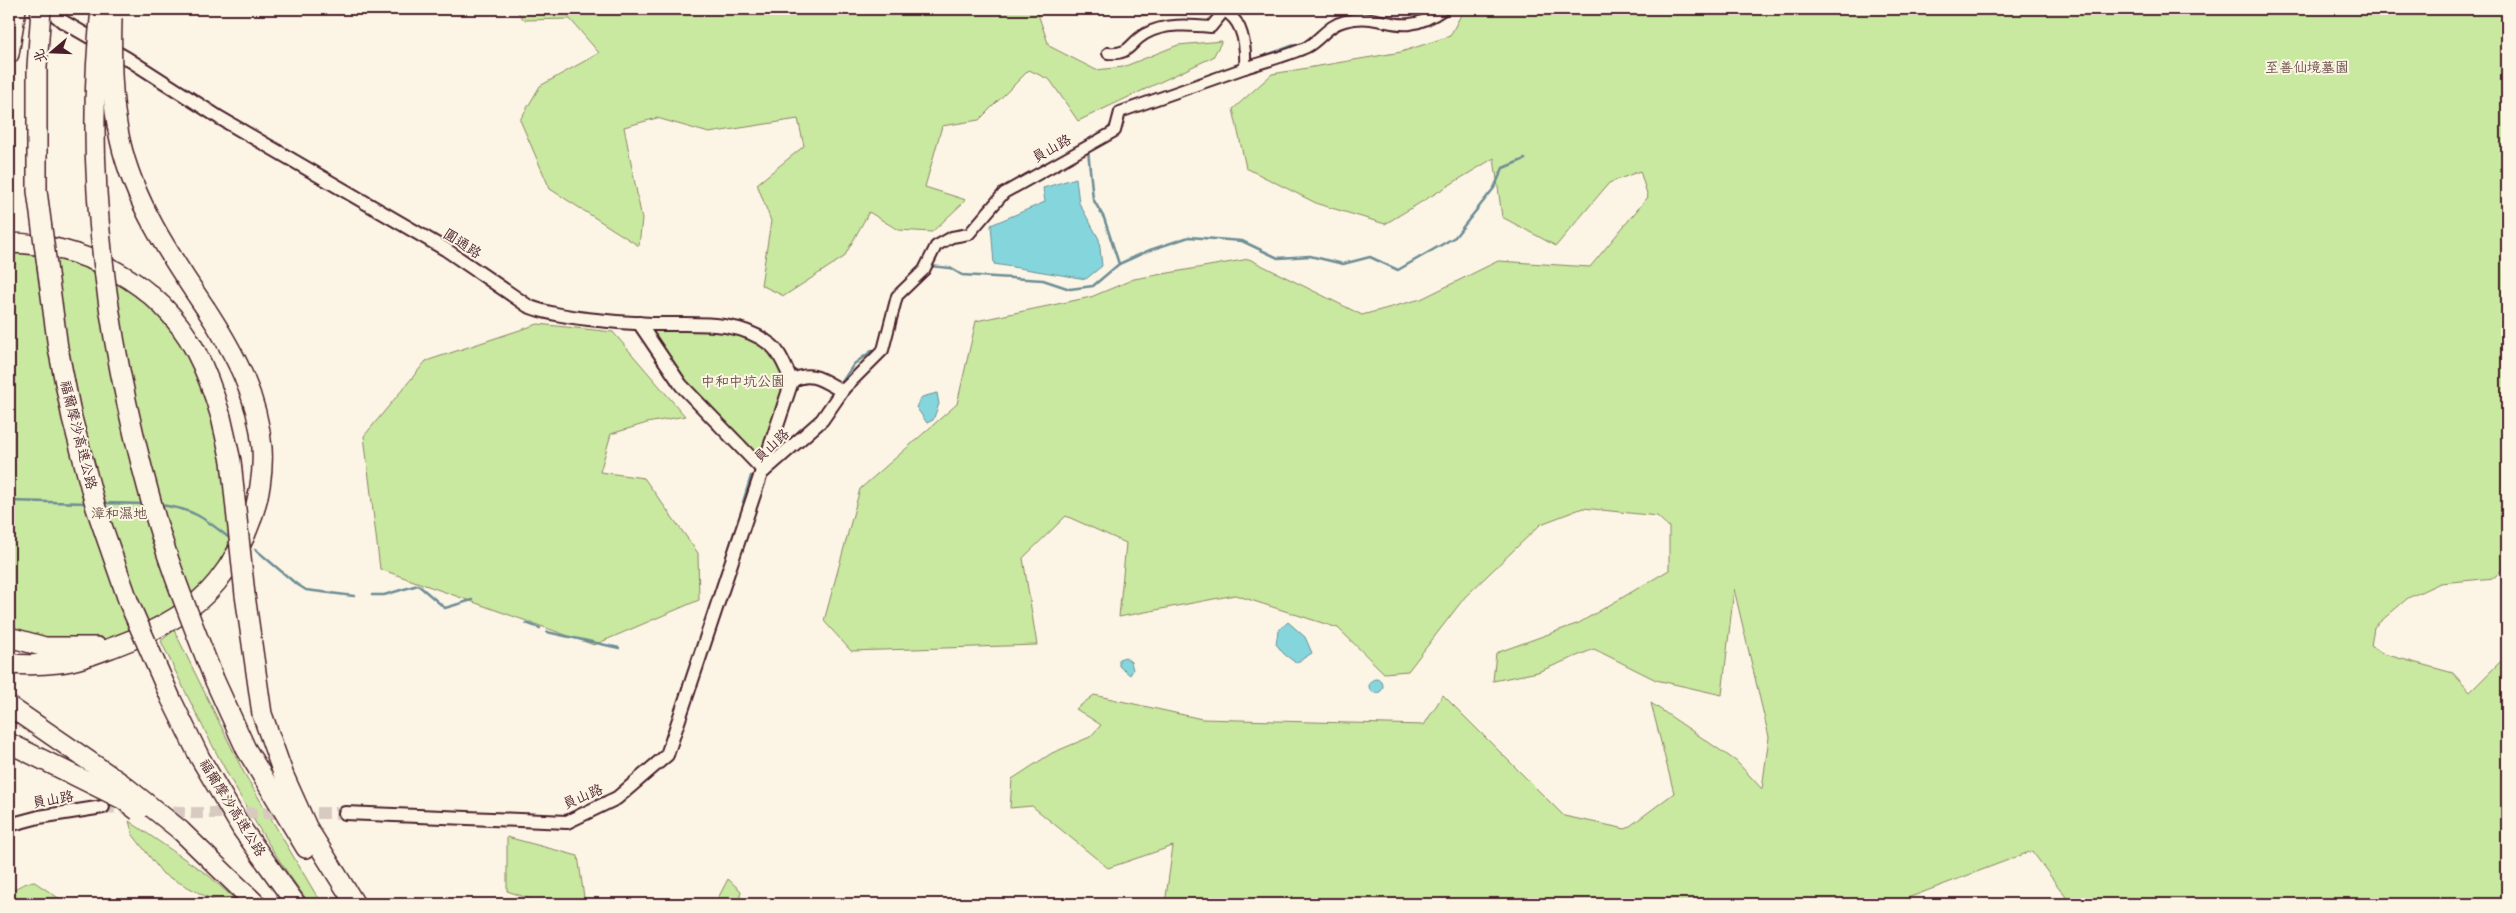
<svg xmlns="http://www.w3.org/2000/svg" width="2516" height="913" viewBox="0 0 2516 913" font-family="'Architects Daughter','LXGW WenKai TC',sans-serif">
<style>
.green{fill:#c9e8a0;stroke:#8a8466}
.water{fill:#85d6dc;stroke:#6d8d95}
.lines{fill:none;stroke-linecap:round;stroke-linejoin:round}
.stream{stroke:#6d8d95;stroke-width:2.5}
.tertiary-tunnel{stroke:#d8cac0;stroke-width:12;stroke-dasharray:12 6;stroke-linecap:butt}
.minor-casing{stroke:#4a1f2b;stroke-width:14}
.tertiary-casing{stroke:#4a1f2b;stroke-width:16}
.motorway-casing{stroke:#4a1f2b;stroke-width:22}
.minor{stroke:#fcf5e5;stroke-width:10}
.tertiary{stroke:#fcf5e5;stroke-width:12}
.motorway{stroke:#fcf5e5;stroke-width:19}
.motorway-bridge-casing{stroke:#4a1f2b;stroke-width:22;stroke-linecap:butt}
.motorway-bridge{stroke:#fcf5e5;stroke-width:19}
.labels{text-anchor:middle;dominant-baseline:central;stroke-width:4;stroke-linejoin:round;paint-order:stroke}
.park-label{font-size:14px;fill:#6a5148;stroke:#fcf5e5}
.street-label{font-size:14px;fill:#4a1f2b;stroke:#fcf5e5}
</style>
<rect width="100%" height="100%" fill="#fcf5e5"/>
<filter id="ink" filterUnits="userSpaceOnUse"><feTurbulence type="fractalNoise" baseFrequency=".02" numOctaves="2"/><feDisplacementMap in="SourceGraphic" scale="10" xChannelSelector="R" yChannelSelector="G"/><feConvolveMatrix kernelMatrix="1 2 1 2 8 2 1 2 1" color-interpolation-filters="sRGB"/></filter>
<g filter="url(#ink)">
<g class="green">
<polygon points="515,9 1066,9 1063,11 1038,14 1049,46 1096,70 1123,67 1178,45 1222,41 1213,57 1078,121 1050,80 1029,70 979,120 942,126 925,187 966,200 932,232 898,230 869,212 844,257 784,296 761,285 771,221 757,184 804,146 798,119 709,133 657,118 624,127 642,219 639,246 550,189 520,120 540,86 599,53 570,19 524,20"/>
<polygon points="1132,9 1176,9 1142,16"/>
<polygon points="1464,9 2507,9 2507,563 2495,578 2440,583 2408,598 2374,627 2371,646 2384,654 2453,673 2470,692 2507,655 2507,904 2071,904 2032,851 1892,904 1165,904 1173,846 1108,868 1032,806 1010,808 1012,779 1052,753 1090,737 1101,725 1076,709 1094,695 1202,719 1424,725 1443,695 1564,816 1626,829 1674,793 1651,703 1736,761 1762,789 1769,737 1734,589 1722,695 1656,680 1594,649 1538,672 1493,681 1496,653 1579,623 1669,570 1669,527 1657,516 1583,508 1541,524 1465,597 1408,671 1384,673 1338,628 1235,595 1119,617 1126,543 1066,516 1023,558 1037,645 851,651 824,621 860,489 957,404 976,321 1091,297 1134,279 1249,259 1362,315 1421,299 1498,261 1590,267 1648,197 1640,171 1609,183 1556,246 1502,217 1494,158 1385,224 1318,204 1246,168 1233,109 1272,74 1401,52 1450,36"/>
<polygon points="9,249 87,262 156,307 197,364 220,441 231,528 227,550 217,571 195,594 136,631 103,641 41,640 9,629"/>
<polygon points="538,324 613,332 685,416 647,423 611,434 600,472 644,478 698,553 699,600 594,645 380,569 364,436 426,361"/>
<polygon points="652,331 729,331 762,345 790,368 760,461 687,381"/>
<path d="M174,630L244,773L315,893L324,904H310C250,824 204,732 161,641Z"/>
<polygon points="129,821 208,875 240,904 220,904 163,874 133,835"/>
<polygon points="507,837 578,856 585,904 545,904 507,891"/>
<polygon points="728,879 741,891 739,904 715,904"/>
<path d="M33,881L66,903L84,904H9C9,888 19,886 33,881Z"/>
</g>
<g class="water">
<polygon points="1076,178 1079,203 1099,239 1102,266 1086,279 994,264 991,225 1045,202 1043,188"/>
<polygon points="937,393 939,404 933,420 927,423 916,407 922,397"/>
<polygon points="1288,622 1305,637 1312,653 1296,663 1284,654 1276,644 1278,631"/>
<polygon points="1125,657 1131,662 1133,670 1130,675 1119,666 1119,659"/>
<circle cx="1376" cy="686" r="7"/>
</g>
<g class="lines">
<g class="stream">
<polyline points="1256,59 1297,44"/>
<polyline points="1140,100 1243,63"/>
<polyline points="1106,131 1113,122"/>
<polyline points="1088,150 1093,199 1104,218 1119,264"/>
<polyline points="929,266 950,268 962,275 1043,280 1070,289 1093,286 1119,264 1150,250 1189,237 1242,241 1278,258 1310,256 1343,264 1370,257 1398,270 1455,237 1494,188 1503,168 1525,159"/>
<polyline points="840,385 854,364 873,350"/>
<polyline points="807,425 819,414"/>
<polyline points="9,501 88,503"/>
<polyline points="743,502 751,476"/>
<polyline points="103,503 145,504"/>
<path d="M161,505C192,509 203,517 228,537"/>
<polyline points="255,549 295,583 306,590 354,596"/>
<polyline points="715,592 735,530"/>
<polyline points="372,595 384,595 418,585 445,608 472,600"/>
<polyline points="526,623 540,628"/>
<polyline points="547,632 619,648"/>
</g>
<g class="tertiary-tunnel">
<polyline points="103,807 135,809"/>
<polyline points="155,810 191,813 345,813"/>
</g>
<g class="minor-casing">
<g id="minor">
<path d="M1245,68C1265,61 1288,56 1307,47C1321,39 1328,25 1345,21C1387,10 1397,42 1444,9"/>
<path d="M842,391L883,350L897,296L924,270L936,246L952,237L969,234L1004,193L1115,131L1120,112L1245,68C1246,48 1244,21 1224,11L1211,27C1190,25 1164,23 1145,34C1129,43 1131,55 1108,53"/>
</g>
</g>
<g class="tertiary-casing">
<g id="tertiary">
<path d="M48,9L62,21L128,59L220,118L445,249L528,306C556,318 620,323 652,324C691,325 738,318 771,345C781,353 786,370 792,381L667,755L617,798L567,822L345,813"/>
<polyline points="639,323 681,385 764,471"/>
<path d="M764,471L822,420L842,391C825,382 811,369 792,381"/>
<polyline points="9,825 39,817 103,807"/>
</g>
</g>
<g class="motorway-casing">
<g id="motorway">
<polyline points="9,54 16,9"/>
<path d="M9,243C83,244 159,282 195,350C206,371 214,393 221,417"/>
<polyline points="245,595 262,714 284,776 307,827 355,904"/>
<polyline points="9,637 45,647 97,647"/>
<path d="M9,664C25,665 42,665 58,663C78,661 97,653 116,646C151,633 193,612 217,582C246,546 265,495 262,448C258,396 234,352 206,309"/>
<polyline points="214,679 246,749 306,848"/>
<polyline points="171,699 200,758 242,829 296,904"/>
<polyline points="180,830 256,904"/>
</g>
</g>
<use href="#minor" class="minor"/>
<use href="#tertiary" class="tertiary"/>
<use href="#motorway" class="motorway"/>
<g class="motorway-bridge-casing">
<g id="motorway-bridge">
<polyline points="41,9 37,67 37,191 58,348 72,418 96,508 129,603 171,699"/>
<path d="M101,9C83,173 107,343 151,501C167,562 191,620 214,679"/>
<path d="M112,18C111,58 111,100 120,140C134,203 171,257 206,309"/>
<polyline points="221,417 231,461 245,595"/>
<polyline points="9,706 121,783 180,830"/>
<polyline points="9,743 124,800 138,811"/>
</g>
</g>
<use href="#motorway-bridge" class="motorway-bridge"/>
</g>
</g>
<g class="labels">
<g class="park-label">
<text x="2307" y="68">至善仙境墓園</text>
<text x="743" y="382">中和中坑公園</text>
<text x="119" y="514">漳和濕地</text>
</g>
<g class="street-label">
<text transform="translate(1052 149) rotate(-29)">員山路</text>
<text transform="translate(462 244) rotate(33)">圓通路</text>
<text transform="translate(78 435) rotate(76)">福爾摩沙高速公路</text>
<text transform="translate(772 446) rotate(-43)">員山路</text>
<text transform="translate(583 797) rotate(-23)">員山路</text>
<text transform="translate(53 800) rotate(-10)">員山路</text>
<text transform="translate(232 808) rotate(58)">福爾摩沙高速公路</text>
</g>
</g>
<rect width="2516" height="913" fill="none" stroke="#fcf5e5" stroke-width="30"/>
<rect x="15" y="15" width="2486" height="883" fill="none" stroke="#4a1f2b" stroke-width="2" filter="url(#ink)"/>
<g transform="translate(52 52) rotate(251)" stroke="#fcf5e5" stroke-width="4" paint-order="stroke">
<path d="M0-4L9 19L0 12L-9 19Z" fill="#4a1f2b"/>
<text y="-8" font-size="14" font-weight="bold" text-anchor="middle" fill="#4a1f2b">北</text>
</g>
</svg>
